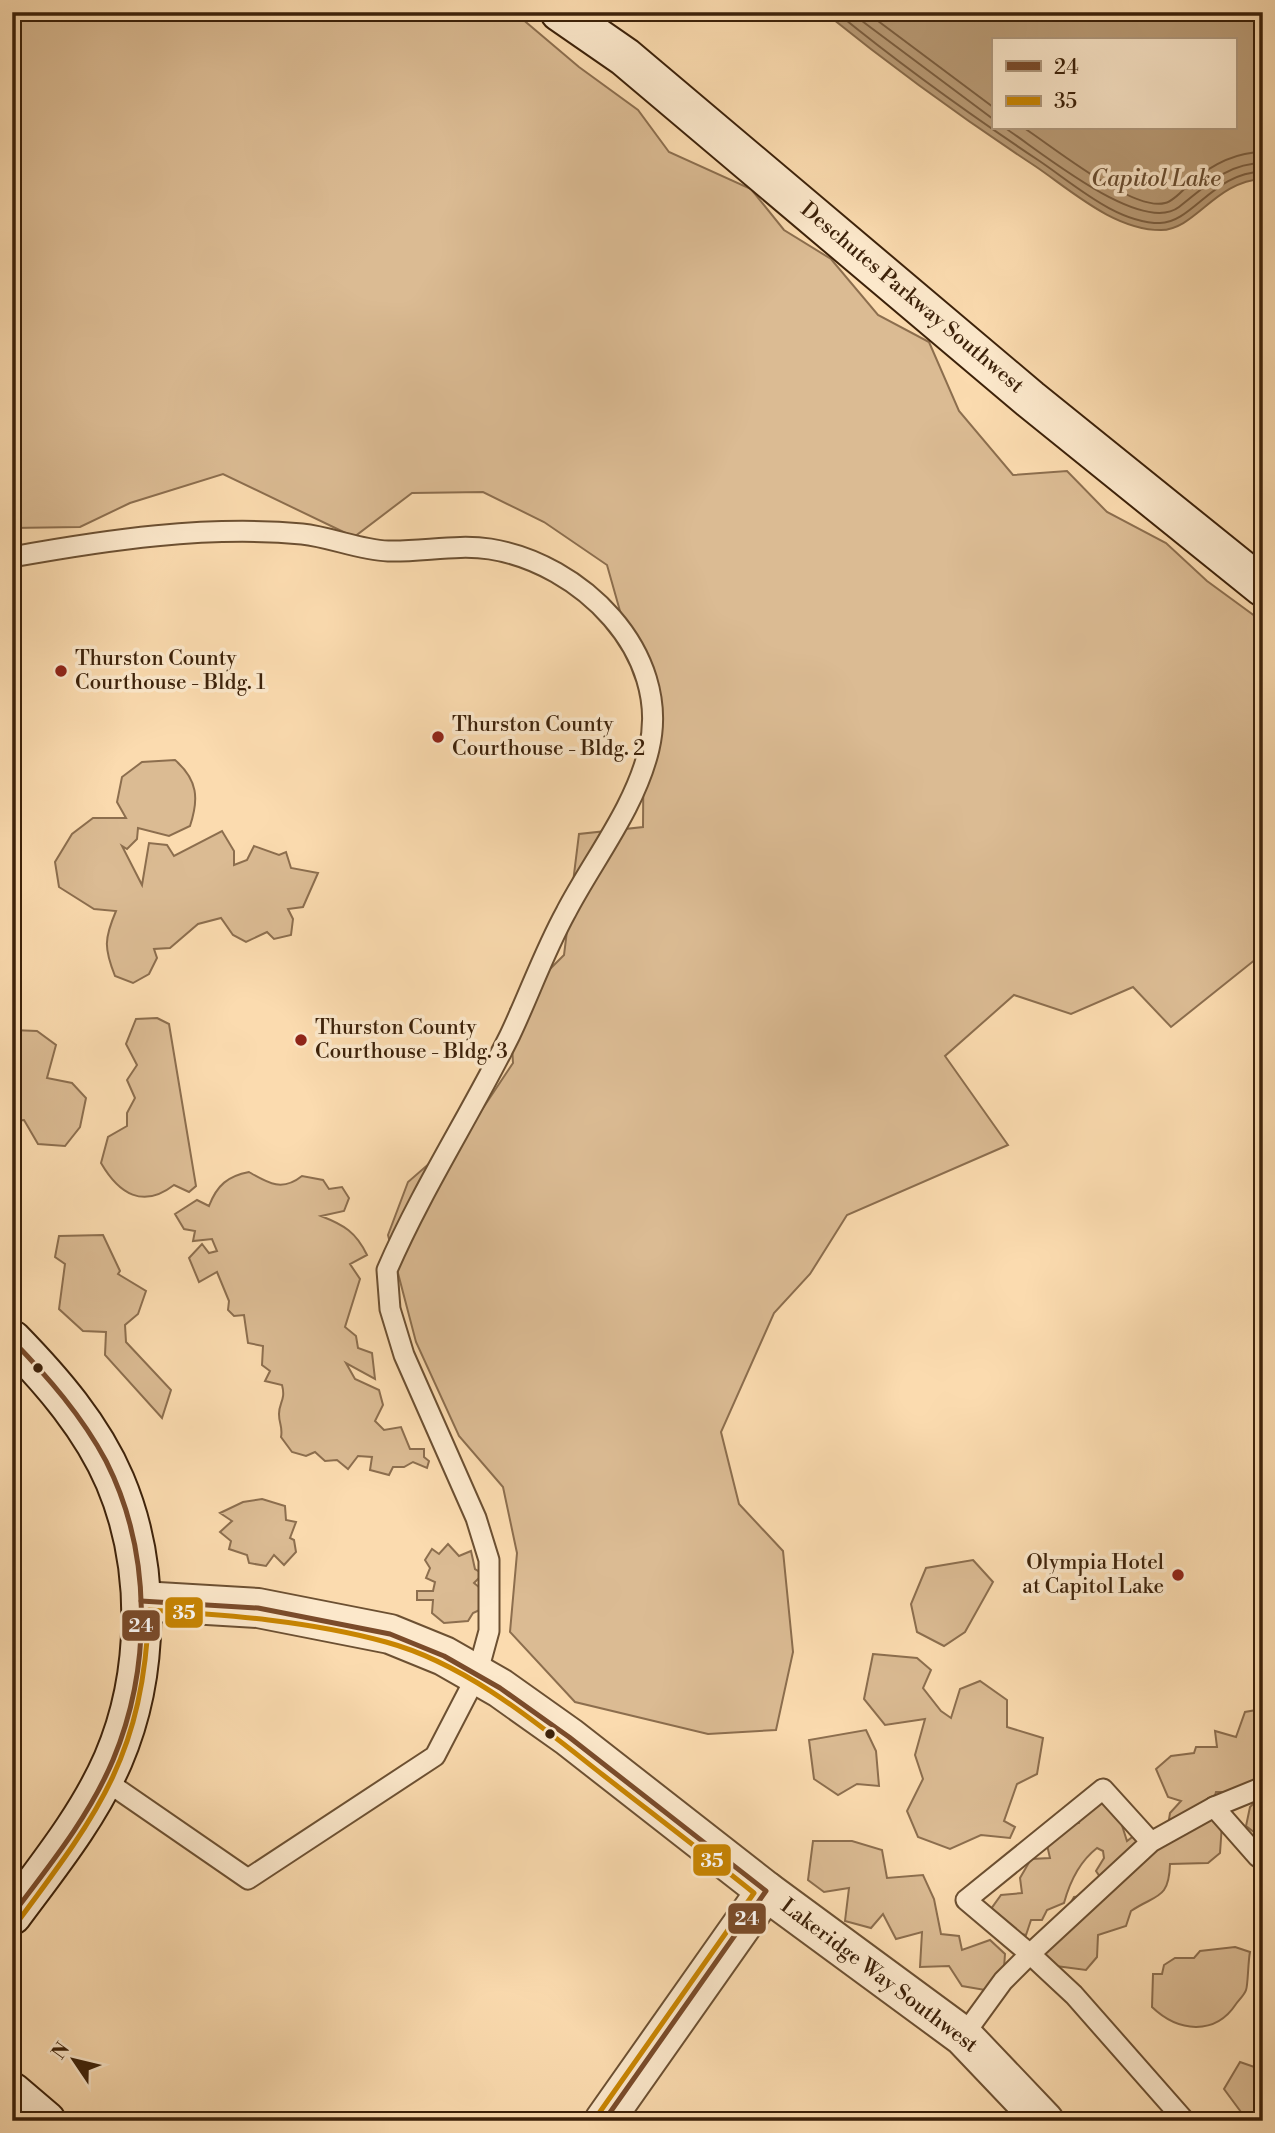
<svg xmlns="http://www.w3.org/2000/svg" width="1275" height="2133" viewBox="0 0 1275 2133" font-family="'Libre Bodoni',serif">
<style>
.green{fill:#dbbb93;stroke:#8c6e4e;stroke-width:2}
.water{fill:#ba9c77;stroke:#886b4b;stroke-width:2;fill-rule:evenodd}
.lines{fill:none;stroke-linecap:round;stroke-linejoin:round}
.shore{stroke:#7b5e40;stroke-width:2}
.lane-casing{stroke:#6c5032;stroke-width:23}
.street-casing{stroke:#6c5032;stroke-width:42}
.secondary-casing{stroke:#3c2109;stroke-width:42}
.lane{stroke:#fce8cb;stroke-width:19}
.street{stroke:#fce8cb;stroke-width:38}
.secondary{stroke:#fce8cb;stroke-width:38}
.bus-1-casing{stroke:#fce8cb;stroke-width:10}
.bus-2-casing{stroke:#fce8cb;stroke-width:10}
.bus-1{stroke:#7a4b2a;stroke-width:5}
.bus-2{stroke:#c88502;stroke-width:5}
.poi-dot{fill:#8f2418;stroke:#fce8cb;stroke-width:2.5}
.bus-dot{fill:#3c2109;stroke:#fce8cb;stroke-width:2.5}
.labels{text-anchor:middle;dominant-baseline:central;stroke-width:7;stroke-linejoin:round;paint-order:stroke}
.street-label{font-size:21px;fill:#3c2109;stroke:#fce8cb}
.poi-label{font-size:21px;fill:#3c2109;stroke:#fce8cb;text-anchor:start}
.water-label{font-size:23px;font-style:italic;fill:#684c30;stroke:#fce8cb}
.line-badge{stroke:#fce8cb;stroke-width:2.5}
.badge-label{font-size:19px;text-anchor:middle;font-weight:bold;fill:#fff}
</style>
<rect width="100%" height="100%" fill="#fbdbaf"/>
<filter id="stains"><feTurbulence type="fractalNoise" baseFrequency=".00286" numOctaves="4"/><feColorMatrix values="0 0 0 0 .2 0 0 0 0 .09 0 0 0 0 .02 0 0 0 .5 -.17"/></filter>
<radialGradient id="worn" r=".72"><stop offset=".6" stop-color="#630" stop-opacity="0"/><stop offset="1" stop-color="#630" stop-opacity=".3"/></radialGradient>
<g class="green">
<polygon points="12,12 514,12 579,67 638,110 669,152 751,189 784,230 831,259 878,315 929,342 959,411 1013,475 1067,471 1107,512 1166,543 1207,581 1263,622 1263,960 1256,959 1171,1027 1133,987 1071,1014 1014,995 945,1056 1008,1145 847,1215 810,1274 774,1313 721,1432 739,1504 783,1551 793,1652 776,1730 708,1734 575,1702 510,1632 517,1553 503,1487 459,1436 416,1342 388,1235 408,1182 469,1129 513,1063 510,1009 564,955 579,834 643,827 644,696 607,565 544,522 483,492 412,493 354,537 223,474 130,503 80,527 12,528"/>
<path d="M175,760C198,780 199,799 190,826L169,836L138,828L137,839L127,849L122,846L142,885L149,843L167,845L174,856L222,831L234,851V865L247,860L254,846L279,855L286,852L291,868L318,873L303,907L288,909L293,919L291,935L274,939L267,932L246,942L233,935L221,918L198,924L170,948L154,949L157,958L149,974L133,983L115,976C104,948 104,939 116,911L94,909L59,887L55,862L72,834L93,818H126L117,802L122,777L142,762Z"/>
<path d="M157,1018L169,1024L196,1186L189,1192L174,1185C143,1209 119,1194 101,1163L108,1137L127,1126V1113L135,1098L127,1080L137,1065L126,1044L136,1019Z"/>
<polygon points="12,1030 37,1031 56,1045 47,1078 72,1083 86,1098 80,1127 65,1146 38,1144 24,1120 12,1121"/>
<path d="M249,1172C268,1183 282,1192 302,1176L323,1180L329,1189L342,1187L349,1198L344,1211L321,1216C344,1225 356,1232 367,1255L350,1264L360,1279L345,1327L356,1336L358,1348L372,1353L375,1379L346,1363L355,1379L379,1390L383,1405L375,1421L384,1430L401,1427L410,1449H424V1457L429,1461L427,1468L413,1462L404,1467H393L389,1475L370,1470L372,1457L358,1456L348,1469L337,1460L325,1461L315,1452L306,1456L292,1452L281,1437C283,1427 279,1424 279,1414C279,1402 286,1400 282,1385L265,1381L270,1371L262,1365L263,1346L248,1343L244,1315L234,1316L228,1310L229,1301L217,1272L199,1282L189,1258L202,1244L209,1253L217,1251L212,1239L193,1241L195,1231L184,1229L175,1214L197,1200L209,1206C217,1185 228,1176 249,1172Z"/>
<polygon points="103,1235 120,1271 118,1274 146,1291 138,1314 125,1325 126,1342 171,1390 162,1418 105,1355 106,1332 83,1331 59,1309 65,1264 55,1257 59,1236"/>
<polygon points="262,1499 285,1506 286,1520 296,1522 290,1538 294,1540 296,1552 284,1565 274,1555 266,1566 249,1563 247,1555 229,1549 231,1541 220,1532 232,1521 220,1513 243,1502"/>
<polygon points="448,1544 459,1556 471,1551 475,1569 483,1574 474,1583 486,1593 486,1607 473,1613 468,1621 444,1623 432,1613 433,1600 417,1600 417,1591 433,1591 435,1582 426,1578 430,1568 425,1560 432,1549 439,1554"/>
<polygon points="973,1560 993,1582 965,1632 944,1646 917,1632 911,1604 926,1568"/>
<polygon points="873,1654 917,1658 931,1670 923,1688 941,1711 951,1718 960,1689 980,1681 1007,1700 1007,1727 1043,1738 1037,1774 1017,1784 1004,1821 1015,1827 1010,1838 981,1835 950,1849 918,1837 907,1811 923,1779 915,1755 925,1719 885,1725 864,1699"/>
<path d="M1259,1694L1263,1695V1784L1233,1792H1216L1210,1814L1222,1824L1220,1853L1208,1863L1170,1864C1169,1900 1156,1894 1131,1911L1126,1926L1098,1935L1097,1957L1086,1970L1056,1966L1042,1954L1074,1897L1083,1896L1100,1877L1096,1871L1104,1858L1103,1851L1097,1848C1079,1862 1070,1881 1064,1903L1047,1910L1042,1920H1031L1026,1935L1016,1933L991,1909L1001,1895L1022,1893L1020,1878L1031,1859L1050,1858L1047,1845L1060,1826L1079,1823L1081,1810L1103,1801L1119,1816L1127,1841L1144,1828L1167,1832L1170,1813L1181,1801L1168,1797L1156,1769L1171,1756L1194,1753L1196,1747H1217L1215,1731L1236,1737L1245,1712L1262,1709Z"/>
<polygon points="866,1730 876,1751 879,1786 857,1784 838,1795 814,1779 809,1740"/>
<polygon points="1263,1794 1263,1839 1246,1826 1250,1807"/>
<polygon points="813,1841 852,1841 882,1850 887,1878 923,1875 934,1899 941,1934 959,1936 962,1950 990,1940 1005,1954 1003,1981 985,1990 962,1986 949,1966 920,1967 922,1932 896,1939 883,1914 871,1928 845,1921 849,1888 824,1892 808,1880"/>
<path d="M1235,1947L1250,1952C1248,1961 1248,1986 1246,1990C1245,1994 1239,2000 1236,2004C1215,2036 1178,2032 1152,2007L1153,1974H1162L1164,1965L1175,1958H1194L1200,1951Z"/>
<polygon points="1240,2062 1263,2070 1263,2121 1241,2112 1224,2089"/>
</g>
<path class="water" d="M824,12H1263V179C1215,181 1195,230 1161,230C1114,230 1072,191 1035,166C962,118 892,67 824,12ZM993,40H1235V128H993Z"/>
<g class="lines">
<g class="shore">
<path d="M836,12C901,65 969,114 1038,160C1074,184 1116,223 1160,223C1192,223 1215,171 1263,172"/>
<polyline points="850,12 993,119"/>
<polyline points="866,12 993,107"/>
<path d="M1005,128C1039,150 1141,236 1179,207C1205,187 1227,163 1263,163"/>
<path d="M1024,128C1052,146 1133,212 1165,203C1174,201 1183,190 1190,183C1210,166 1236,152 1263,152"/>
</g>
<g class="lane-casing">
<g id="lane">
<path d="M12,557C106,540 207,525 302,534C331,537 359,550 388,551C422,552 457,544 490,549C580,563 672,652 649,749C635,808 593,860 566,912C544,952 529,995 510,1035C471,1114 422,1189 387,1270L390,1309L404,1355L476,1518L489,1560V1631L477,1675L435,1756L248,1879L103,1779"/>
<polyline points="1214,1807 1263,1787"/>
<polyline points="1151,1842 1030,1954 966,1900 1103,1789 1151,1842 1214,1807 1258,1857"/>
<polyline points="963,2036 1003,1981 1030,1954 1074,1995 1185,2121"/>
</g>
</g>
<g class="street-casing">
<g id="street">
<polyline points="141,1601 258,1608 390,1634 444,1656 500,1688 569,1737 766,1891 963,2036 1044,2121"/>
<polyline points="604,2121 766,1891"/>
</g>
</g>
<g class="secondary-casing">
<g id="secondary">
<polyline points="560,12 625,57 1030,399 1263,587"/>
<path d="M12,1340C52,1381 92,1427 115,1481C151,1566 150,1674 113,1760C88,1817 49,1865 12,1915"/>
<polyline points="12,2092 46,2121"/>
</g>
</g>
<use href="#lane" class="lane"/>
<use href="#street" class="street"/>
<use href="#secondary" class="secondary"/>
<g class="bus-1-casing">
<g id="bus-1">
<path d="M12,1340C48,1377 82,1416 106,1461C152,1552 152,1666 113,1760C89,1817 49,1866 12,1915"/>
<polyline points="141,1601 258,1608 390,1634 444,1656 500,1688 569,1737 766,1891 604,2121"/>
</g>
</g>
<g class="bus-2-casing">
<path id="bus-2" d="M19,1920C101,1810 143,1753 149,1610C229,1615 309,1621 386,1642C467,1664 538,1724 603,1775C653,1814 704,1853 754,1893L597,2116"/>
</g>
<use href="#bus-1" class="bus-1"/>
<use href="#bus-2" class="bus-2"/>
</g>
<g class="poi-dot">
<circle cx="61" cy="671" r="7"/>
<circle cx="438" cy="737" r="7"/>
<circle cx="301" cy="1040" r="7"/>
<circle cx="1178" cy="1575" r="7"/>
</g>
<g class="bus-dot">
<circle cx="38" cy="1368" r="6"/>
<circle cx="550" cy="1734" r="6"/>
</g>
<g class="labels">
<g class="street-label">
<text transform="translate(912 298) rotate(40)">Deschutes Parkway Southwest</text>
<text transform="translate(879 1976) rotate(37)">Lakeridge Way Southwest</text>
</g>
<g class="poi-label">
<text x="75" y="659">Thurston County<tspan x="75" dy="24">Courthouse - Bldg. 1</tspan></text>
<text x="452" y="725">Thurston County<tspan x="452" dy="24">Courthouse - Bldg. 2</tspan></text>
<text x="315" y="1028">Thurston County<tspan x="315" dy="24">Courthouse - Bldg. 3</tspan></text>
<text x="1164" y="1563" text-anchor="end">Olympia Hotel<tspan x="1164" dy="24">at Capitol Lake</tspan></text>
</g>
<g class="water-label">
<text x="1156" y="179">Capitol Lake</text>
</g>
</g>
<g class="line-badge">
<rect x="164" y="1596" width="40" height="33" rx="7" fill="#c88502"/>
<rect x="121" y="1609" width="40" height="33" rx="7" fill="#7a4b2a"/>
<rect x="692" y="1843" width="40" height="34" rx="7" fill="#c88502"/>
<rect x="727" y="1902" width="40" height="33" rx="7" fill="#7a4b2a"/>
</g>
<g class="badge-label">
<text x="184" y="1619">35</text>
<text x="141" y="1632">24</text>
<text x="712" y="1867">35</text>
<text x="747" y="1925">24</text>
</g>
<rect width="1275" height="2133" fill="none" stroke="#fbdbaf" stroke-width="42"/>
<rect x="14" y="14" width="1247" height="2105" fill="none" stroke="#3c2109" stroke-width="3.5"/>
<rect x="21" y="21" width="1233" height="2091" fill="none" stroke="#3c2109" stroke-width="2"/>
<rect x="992" y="38" width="245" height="91" fill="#fce8cb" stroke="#af987d" stroke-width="2"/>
<rect x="1006" y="61" width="35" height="10" fill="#7a4b2a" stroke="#af987d" stroke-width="2"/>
<text x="1054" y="74" font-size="21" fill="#3c2109">24</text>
<rect x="1006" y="96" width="35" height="10" fill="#c88502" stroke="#af987d" stroke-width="2"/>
<text x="1054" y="108" font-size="21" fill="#3c2109">35</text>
<g transform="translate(74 2060) rotate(305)" stroke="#fce8cb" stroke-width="5" paint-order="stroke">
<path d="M0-5L12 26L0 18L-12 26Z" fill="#3c2109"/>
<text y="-10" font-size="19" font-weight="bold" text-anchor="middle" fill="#3c2109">N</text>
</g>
<rect width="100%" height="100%" filter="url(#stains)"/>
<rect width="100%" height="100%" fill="url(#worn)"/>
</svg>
